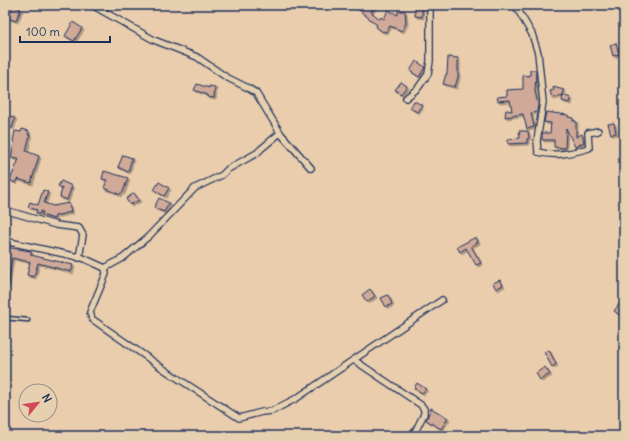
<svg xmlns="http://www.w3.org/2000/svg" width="629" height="441" viewBox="0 0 629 441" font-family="Delius,sans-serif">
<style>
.building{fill:#d0a999;stroke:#1b2f5e;filter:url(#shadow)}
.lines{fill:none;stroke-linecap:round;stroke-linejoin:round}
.lane-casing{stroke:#1b2f5e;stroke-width:5.5}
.street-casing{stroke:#1b2f5e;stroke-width:8}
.lane{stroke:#e6d0af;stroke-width:2.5}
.street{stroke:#e6d0af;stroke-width:5.5}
</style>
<defs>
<filter id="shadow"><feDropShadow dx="2" dy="2" stdDeviation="0" flood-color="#0004"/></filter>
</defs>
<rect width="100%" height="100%" fill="#e9cdad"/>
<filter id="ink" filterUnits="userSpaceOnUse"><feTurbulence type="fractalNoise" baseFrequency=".025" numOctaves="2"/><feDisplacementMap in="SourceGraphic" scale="8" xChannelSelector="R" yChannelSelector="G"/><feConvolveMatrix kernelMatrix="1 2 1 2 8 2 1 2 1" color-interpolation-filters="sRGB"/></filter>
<g filter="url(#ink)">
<g class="building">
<polygon points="353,5 376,5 371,12 380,19 381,17 384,19 388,10 398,15 398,11 405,11 406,23 402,31 390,26 386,32 384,31 383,32 376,27 377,25"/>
<polygon points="415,5 422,5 422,17 415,16"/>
<polygon points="13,6 21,9 16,21 8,18"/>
<polygon points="73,22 82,28 74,41 65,36"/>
<polygon points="616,43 619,54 613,56 610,45"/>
<polygon points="448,57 458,58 458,77 455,87 443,84 446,74 447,74"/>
<polygon points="416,61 425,67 419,77 410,71"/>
<polygon points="530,70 536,70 535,91 538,105 537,112 531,113 534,127 527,129 523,114 505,117 506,110 512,111 510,100 498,101 497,97 507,96 507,90 523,89 523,75 530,76"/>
<polygon points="401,82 407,86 401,94 395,90"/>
<polygon points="197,84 209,88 209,86 215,87 214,98 208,97 208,95 194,90"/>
<polygon points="553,87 564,90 563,95 571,98 570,103 562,101 563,95 552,98 550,91 554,90"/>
<polygon points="414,101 422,105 417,112 410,108"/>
<polygon points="546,112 568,115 568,117 573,118 573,121 576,121 576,137 582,134 584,142 575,147 566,128 565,148 554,147 554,140 542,140 542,133 550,133 551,123 544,122"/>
<polygon points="6,115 15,118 12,128 5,125"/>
<polygon points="614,123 616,133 611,134 608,124"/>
<polygon points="22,129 29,131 28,135 30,135 26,151 39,156 31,183 17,179 15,183 10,180 19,159 11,158 14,142 13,141 15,131 21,132"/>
<polygon points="519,131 528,131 529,138 527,139 527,143 508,144 508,139 520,138"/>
<polygon points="123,155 132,158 128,172 118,167"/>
<polygon points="104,171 128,178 123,192 118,195 117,193 104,188 107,180 102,179"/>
<polygon points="61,181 72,186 67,200 60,197 62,188 58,186"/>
<polygon points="159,182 169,188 164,196 154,190"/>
<polygon points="43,190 48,192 44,203 53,206 69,203 71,212 55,216 54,219 42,215 43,212 41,211 40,214 36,213 37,210 28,207 30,202 38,205"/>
<polygon points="134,193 139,200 130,205 126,199"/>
<polygon points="159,198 169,203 164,212 154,208"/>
<polygon points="476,237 478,242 471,246 481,263 476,265 466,248 460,252 457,247"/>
<polygon points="5,247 31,251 31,255 73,265 71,272 38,263 34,277 27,275 30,262 12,258 8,286 5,287"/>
<polygon points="500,280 503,285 496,289 493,283"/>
<polygon points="370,289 375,296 367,302 362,295"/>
<polygon points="388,295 392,304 386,307 381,298"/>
<polygon points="624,298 624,318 614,311"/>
<polygon points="549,350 556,364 552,367 544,352"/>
<polygon points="545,367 550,374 540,380 536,373"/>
<polygon points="417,383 426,389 422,393 414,388"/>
<polygon points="431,408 448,418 441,429 426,420"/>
</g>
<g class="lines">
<g class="lane-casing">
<polyline id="lane" points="5,318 28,320"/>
</g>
<g class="street-casing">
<g id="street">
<polyline points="92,5 154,40 197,57 226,77 248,88 256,93 281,134 311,168"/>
<path d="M515,5L532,34L538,53L543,102L537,141L538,152C555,157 572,153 589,148L588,133L598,131"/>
<polyline points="406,98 418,88 428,74 430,61 430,10"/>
<polyline points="5,210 56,225 79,228 83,235 79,258"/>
<polyline points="5,241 83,258 105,268 106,274 90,312 92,319 168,372 239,418 262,412 272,411 297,398 442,300"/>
<polyline points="105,268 123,258 149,236 195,188 222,175 228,169 257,153 261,149 280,133"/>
<polyline points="354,360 421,405 424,409 424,414 413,436"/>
</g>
</g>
<use href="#lane" class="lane"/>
<use href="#street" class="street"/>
</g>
</g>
<rect width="629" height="441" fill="none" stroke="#e6d0af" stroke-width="20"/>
<rect x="10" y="10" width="609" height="421" fill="none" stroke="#1b2f5e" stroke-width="1.5" filter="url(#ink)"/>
<g transform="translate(38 403) rotate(61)"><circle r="19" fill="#e6d0af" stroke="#95908f"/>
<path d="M0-3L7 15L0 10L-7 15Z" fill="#d1495b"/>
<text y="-6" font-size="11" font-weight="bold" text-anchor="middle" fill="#1b2f5e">N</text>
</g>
<path d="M20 36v6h90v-6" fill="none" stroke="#1b2f5e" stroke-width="2"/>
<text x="26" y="36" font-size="12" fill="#1b2f5e" stroke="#e6d0af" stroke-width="3" paint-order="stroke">100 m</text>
</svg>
